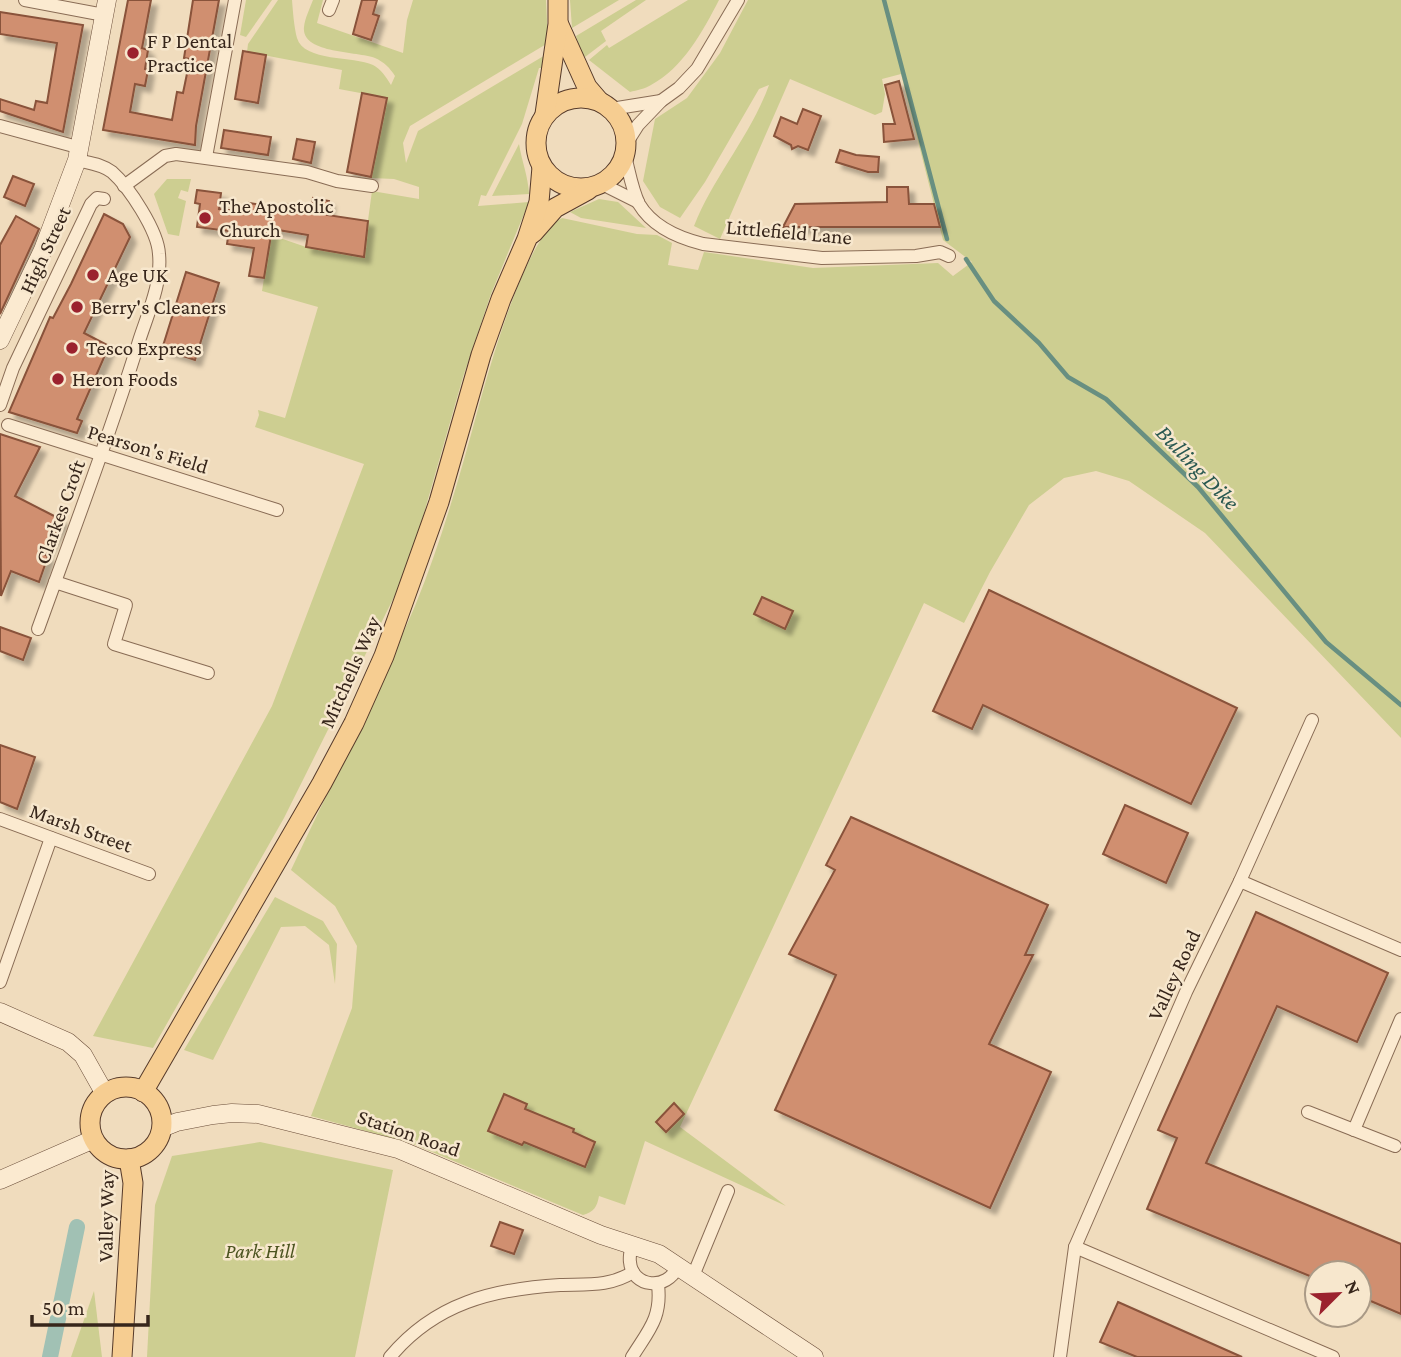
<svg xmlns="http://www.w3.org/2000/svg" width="1401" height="1357" viewBox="0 0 1401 1357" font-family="'Crimson Pro',serif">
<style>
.green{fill:#cdce91}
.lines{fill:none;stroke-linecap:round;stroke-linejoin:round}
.stream{stroke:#688f81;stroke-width:4.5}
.canal{stroke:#a1c1b4;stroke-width:16}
.building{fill:#d08f70;stroke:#89523a;stroke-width:2;filter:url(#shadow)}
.street-casing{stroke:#896c55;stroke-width:14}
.secondary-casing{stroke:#6a4d39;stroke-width:19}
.primary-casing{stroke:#563a2a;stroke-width:21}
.street{stroke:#fbead0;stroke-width:12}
.secondary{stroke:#fbead0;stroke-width:18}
.primary{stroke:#f6cd91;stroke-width:19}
.poi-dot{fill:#9b222e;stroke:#f7e7cd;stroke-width:2.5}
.labels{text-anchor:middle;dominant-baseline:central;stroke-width:5;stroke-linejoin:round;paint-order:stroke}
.poi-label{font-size:21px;fill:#37261b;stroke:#f7e7cd;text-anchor:start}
.street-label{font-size:21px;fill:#37261b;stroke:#f7e7cd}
.park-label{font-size:21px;font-style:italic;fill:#4c5420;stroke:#f7e7cd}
.water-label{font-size:23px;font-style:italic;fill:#295850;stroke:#f7e7cd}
</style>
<defs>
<filter id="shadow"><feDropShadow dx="6" dy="6" stdDeviation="2" flood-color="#0004"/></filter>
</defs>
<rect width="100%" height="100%" fill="#f0dcbd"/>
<g class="green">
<polygon points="246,0 272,0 246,37 240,35"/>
<path d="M278,0H292C293,12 294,27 297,38C304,62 354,56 373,65C381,69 386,77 391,85L395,76C390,68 384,62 375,58C357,51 301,54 304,27C305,18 310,8 313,0H323L317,23L403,53L407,20L413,0H546L548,43L410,126L403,143L406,163L418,131L547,54V68H539L522,124L486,196L481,195L478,206L529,202L491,294L463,377L408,569L284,818L153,1048L93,1036L272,706L364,464L255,427L259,415L258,410L285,418L318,307L262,291L271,235L306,247L363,257L372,191L419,199V187L394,179L371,178L387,98L339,89L342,70L247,52L248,44Z"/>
<polygon points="570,0 619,0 572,28"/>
<polygon points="636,0 646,0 601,31 606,41 585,57 581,52 576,36"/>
<path d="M688,0H719C703,31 683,68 651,85C645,89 637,90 630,92L589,60L607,45L609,48Z"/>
<path d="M748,0H1401V738L1205,533L1129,481L1096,471L1064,478L1029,505L990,572L964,623L924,603L680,1127L786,1206L645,1141L625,1205L599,1196C597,1207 594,1212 583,1215L413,1144L311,1116L352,1008L357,946L335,906L291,870C332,782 377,695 415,606C441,543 460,475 478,409C489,370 526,234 562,218L637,234L657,235L672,243L668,265L698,270L704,252L813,268L938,263L953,276L972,262L943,240L901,74L882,79L885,94L882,112L875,115L790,79L720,239L694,226C714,176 751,135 769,85L759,89L705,182L680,218L660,207L643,181L655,119L687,98L720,53Z"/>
<path d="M519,144C522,162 528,176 529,194L492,196Z"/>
<polygon points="167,179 191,179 188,192 181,190 178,198 186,201 179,236 168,234 154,194"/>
<polygon points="599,199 618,202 646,228 581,218 570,212"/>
<polygon points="275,897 323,921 337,944 335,984 329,945 305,926 281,927 213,1060 184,1050"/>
<polygon points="260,1142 393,1170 355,1357 147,1357 155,1205 172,1156"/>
<polygon points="94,1291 102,1357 71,1357"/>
</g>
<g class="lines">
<g class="stream">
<polyline points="884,0 947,239"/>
<polyline points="966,259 994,301 1039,343 1068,377 1106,399 1198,487 1326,642 1401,705"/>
</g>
<polyline class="canal" points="50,1357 77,1227"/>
</g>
<g class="building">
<polygon points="128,0 151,0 142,48 148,50 145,69 148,70 145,86 135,84 130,112 172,120 177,92 183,93 190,59 184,58 193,0 219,0 196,126 195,145 103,130"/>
<polygon points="362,0 377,0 373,14 379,16 371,40 353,34"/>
<polygon points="0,12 83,25 63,132 0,111 0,99 34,110 36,101 47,103 57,43 0,34"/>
<polygon points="243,51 266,55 258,103 235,99"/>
<polygon points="899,81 914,139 884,142 883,124 895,124 885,85"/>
<polygon points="362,93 387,98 371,177 347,172"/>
<polygon points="803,109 821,116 808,150 798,146 792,149 791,145 774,136 781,117 797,124"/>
<polygon points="224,130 271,137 268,155 221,148"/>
<polygon points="297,139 315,142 311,163 293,159"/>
<polygon points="840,150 856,155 879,157 878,172 868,172 836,162"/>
<polygon points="13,176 34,184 25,206 4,197"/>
<polygon points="887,187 908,187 909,204 934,204 940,227 783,227 795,204 887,202"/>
<polygon points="197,190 221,193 219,209 248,212 249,203 286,209 287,204 312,208 313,198 329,201 327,215 368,221 364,257 306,247 308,235 272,229 264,278 249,276 254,248 227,244 229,231 197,227 200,204 195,203"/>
<polygon points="104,214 123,224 130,237 84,333 109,346 77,419 82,421 77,433 9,412 50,317 53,318 71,284"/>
<polygon points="16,216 39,229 0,314 0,245"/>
<polygon points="186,272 219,283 195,360 162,349"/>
<polygon points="0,434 40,447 15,496 62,520 44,554 48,556 39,582 11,571 1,596"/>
<polygon points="989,590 1237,708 1191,804 983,705 972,729 933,711"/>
<polygon points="762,597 793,611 785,629 754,614"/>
<polygon points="0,627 31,638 23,660 0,651"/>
<polygon points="0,745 35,757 17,809 0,802"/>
<polygon points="1125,805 1188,833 1166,883 1103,854"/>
<polygon points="851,817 1048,905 1025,955 1033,955 989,1044 1051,1072 990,1208 775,1110 836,975 789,954 835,870 826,865"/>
<polygon points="1256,912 1388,973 1357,1042 1277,1006 1206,1163 1401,1244 1401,1314 1359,1296 1359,1273 1317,1273 1317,1279 1147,1209 1177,1138 1158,1130"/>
<polygon points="504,1094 527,1104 525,1109 574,1129 573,1132 595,1142 585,1167 524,1142 522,1145 488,1131"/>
<polygon points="674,1103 684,1114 666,1132 656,1122"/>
<polygon points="500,1222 523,1230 514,1254 491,1246"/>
<polygon points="1118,1302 1242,1357 1137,1357 1100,1342"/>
</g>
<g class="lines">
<g class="street-casing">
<g id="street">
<polyline points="25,0 104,15"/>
<polyline points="329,10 333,0"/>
<polyline points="611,109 661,101"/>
<polyline points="0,126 81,148"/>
<polyline points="626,144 638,125 661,101 679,88 697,69 738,0"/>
<path d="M625,156C629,171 632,190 639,204C652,226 679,238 703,244L822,258L916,256L940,252L949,256"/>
<polyline points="206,157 235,0"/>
<polyline points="602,184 638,202"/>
<polyline points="124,186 165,156 176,154 307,172 337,181 372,186"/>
<polyline points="0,405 13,368 91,204 97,198 104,199"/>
<polyline points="8,425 277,510"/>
<path d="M55,582C84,502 114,422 139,341C148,313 162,283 159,254C158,231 129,187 112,172C102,164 89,163 77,160"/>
<polyline points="38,629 55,582 126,605 114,644 208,673"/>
<polyline points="0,819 149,874"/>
<polyline points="1240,881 1401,950"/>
<polyline points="0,982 51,838"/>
<polyline points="1308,1112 1395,1146"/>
<polyline points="1354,1130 1401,1019"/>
<path d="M631,1245C631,1251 629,1257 630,1262C632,1287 667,1292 678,1266"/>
<polyline points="1075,1247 1333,1357"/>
<polyline points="693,1276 728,1191"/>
<path d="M390,1357C435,1303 493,1289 560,1285C586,1284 610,1287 633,1272"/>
<path d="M632,1357C648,1331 662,1318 658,1285"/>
<polyline points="1060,1357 1075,1247 1186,992 1240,881 1312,720"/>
</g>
</g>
<g class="secondary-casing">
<g id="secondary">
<polyline points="0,340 43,250 77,160 107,0"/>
<polyline points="0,1012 68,1042 83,1055 105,1094"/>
<polyline points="162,1128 177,1122 213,1115 232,1113 258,1114 398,1149 601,1235 659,1254 814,1357"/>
<polyline points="0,1180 94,1139"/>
</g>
</g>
<g class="primary-casing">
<g id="primary">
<polyline points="559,25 587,87 599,101"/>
<circle cx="581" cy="143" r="45"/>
<polyline points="545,114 558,24 558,0"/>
<polyline points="533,233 555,208 588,190"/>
<circle cx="126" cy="1123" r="36"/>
<polyline points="143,1092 322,783 354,723 384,656 439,502 481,355 501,299 527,239 539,202 542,167"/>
<polyline points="122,1357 133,1183 129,1159"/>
</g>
</g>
<use href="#street" class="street"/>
<use href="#secondary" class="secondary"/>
<use href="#primary" class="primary"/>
</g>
<g class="poi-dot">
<circle cx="133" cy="53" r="7"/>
<circle cx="205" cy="218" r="7"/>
<circle cx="93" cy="275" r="7"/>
<circle cx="77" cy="307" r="7"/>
<circle cx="72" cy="348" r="7"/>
<circle cx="58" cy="379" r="7"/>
</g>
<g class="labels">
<g class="poi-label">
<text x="147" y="41">F P Dental<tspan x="147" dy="24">Practice</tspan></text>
<text x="219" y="206">The Apostolic<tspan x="219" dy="24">Church</tspan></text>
<text x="107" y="275">Age UK</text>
<text x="91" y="307">Berry's Cleaners</text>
<text x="86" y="348">Tesco Express</text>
<text x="72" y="379">Heron Foods</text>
</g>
<g class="street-label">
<text transform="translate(789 232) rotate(5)">Littlefield Lane</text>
<text transform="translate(45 250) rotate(-65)">High Street</text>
<text transform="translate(148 449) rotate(17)">Pearson's Field</text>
<text transform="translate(60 512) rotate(-70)">Clarkes Croft</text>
<text transform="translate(350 672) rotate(-66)">Mitchells Way</text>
<text transform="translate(81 828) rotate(20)">Marsh Street</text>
<text transform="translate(1174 975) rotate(-65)">Valley Road</text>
<text transform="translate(409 1133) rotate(19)">Station Road</text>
<text transform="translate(106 1216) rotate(-89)">Valley Way</text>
</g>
<g class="park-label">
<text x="260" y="1251">Park Hill</text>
</g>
<g class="water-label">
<text transform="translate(1198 467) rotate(46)">Bulling Dike</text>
</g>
</g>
<g transform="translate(1338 1294) rotate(66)"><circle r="33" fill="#f7e7cd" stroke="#aa9a86" stroke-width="2"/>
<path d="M0-5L12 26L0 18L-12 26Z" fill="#9b222e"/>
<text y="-10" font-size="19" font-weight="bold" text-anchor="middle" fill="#37261b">N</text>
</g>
<path d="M32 1315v10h116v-10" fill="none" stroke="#37261b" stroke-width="3.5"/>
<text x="42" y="1315" font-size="21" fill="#37261b" stroke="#f7e7cd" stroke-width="5" paint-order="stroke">50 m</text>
</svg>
